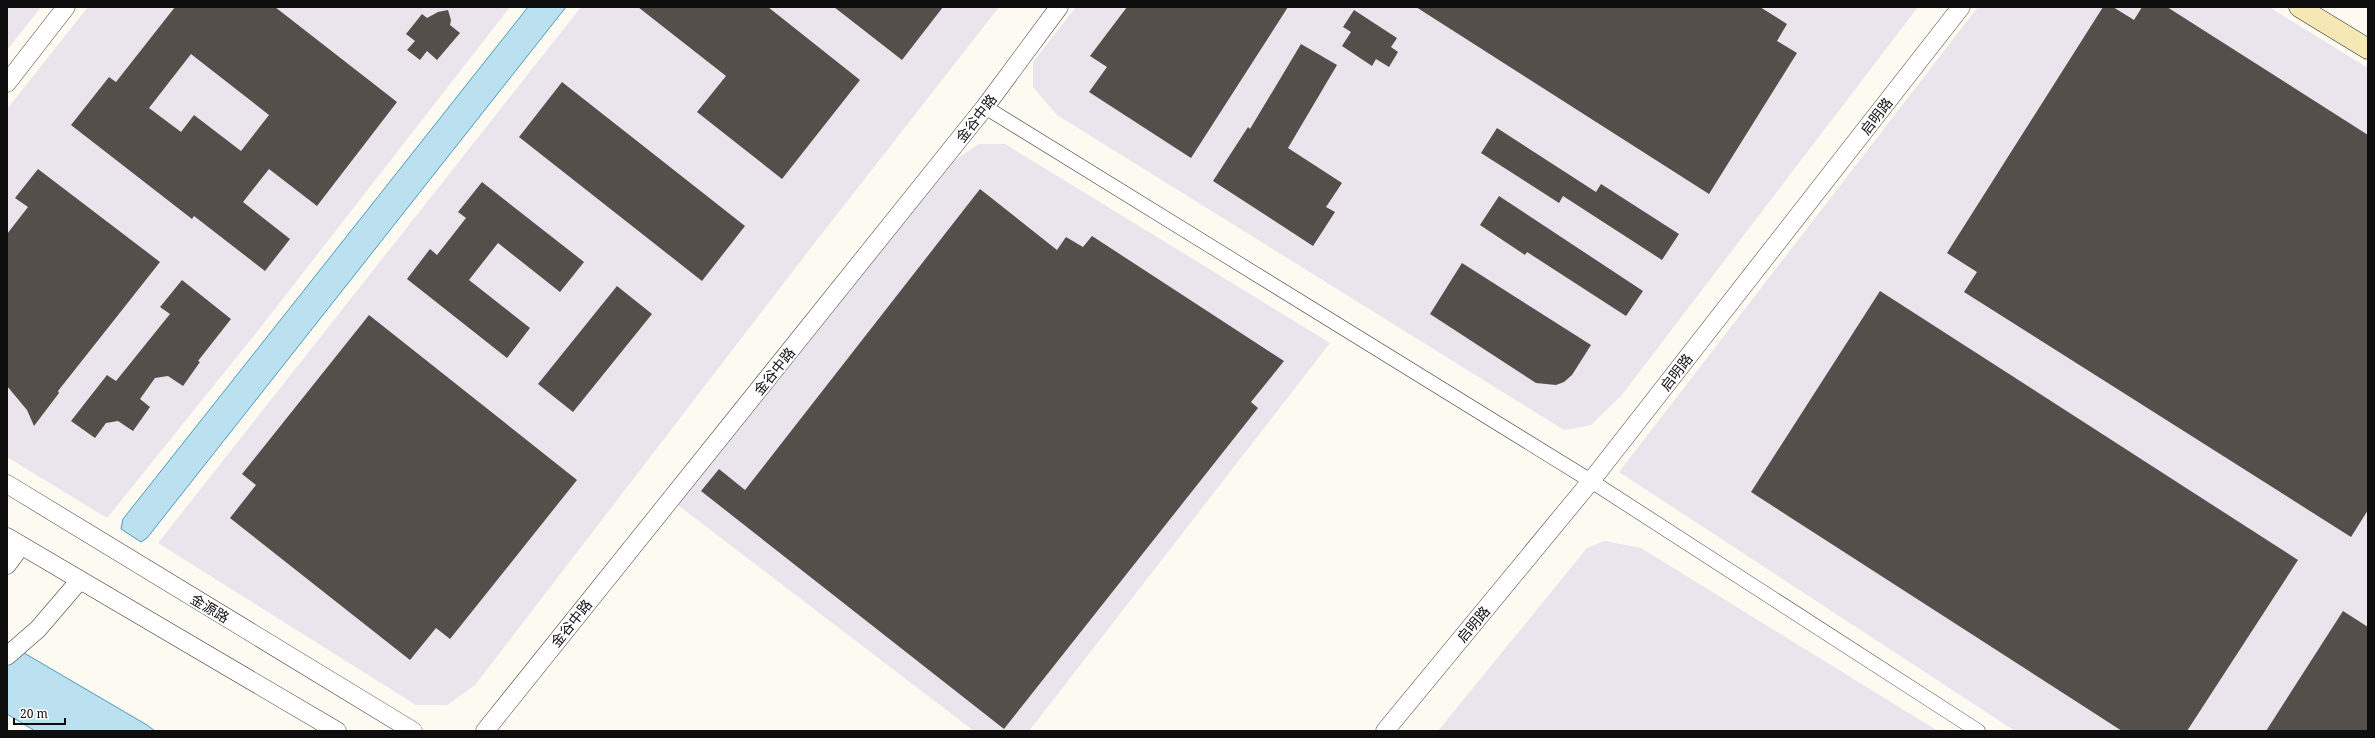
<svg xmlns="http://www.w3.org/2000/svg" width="2375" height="738" viewBox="0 0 2375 738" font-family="'Noto Serif','Noto Sans SC',serif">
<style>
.industrial{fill:#eae4ec}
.water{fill:#bbe0ef;stroke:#4b9abd}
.building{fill:#554f4c;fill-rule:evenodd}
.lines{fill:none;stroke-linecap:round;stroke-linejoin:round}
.minor-casing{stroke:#414141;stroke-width:15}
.tertiary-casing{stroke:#414141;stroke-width:19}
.secondary-casing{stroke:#303030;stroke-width:21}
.minor{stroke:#fff;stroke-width:14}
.tertiary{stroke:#fff;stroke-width:18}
.secondary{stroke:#f5e8b4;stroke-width:20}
.labels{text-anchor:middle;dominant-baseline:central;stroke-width:4;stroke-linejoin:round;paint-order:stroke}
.street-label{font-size:14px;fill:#0e0e0e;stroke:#fff}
</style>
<rect width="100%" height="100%" fill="#fdfaf1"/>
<g class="industrial">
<polygon points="7,7 41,7 7,50"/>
<polygon points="88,7 510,7 260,328 107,518 7,457 7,109"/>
<polygon points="581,7 999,7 813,245 475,685 447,705 416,705 158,543"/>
<polygon points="1076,7 1918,7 1621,396 1591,425 1564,430 1057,115 1033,87 1033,62"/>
<polygon points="1978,7 2269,7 2368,68 2368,731 2015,731 1619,472"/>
<polygon points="979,144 1005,144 1330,343 1029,731 974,731 678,505 955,160"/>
<polygon points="1605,541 1641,548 1938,731 1438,731 1587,548"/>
</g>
<g class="water">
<polygon points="528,7 566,7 147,538 141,542 121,529 123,519"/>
<polygon points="7,643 147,725 155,731 35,731 7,714"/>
</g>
<g class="building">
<path d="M175,7H275L397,102L317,206L269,169L243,202L290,239L265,271L194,216L192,219L71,125L109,77L116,82ZM191,54L269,115L241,151L194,115L181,132L149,108Z"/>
<polygon points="638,7 768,7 860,80 782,179 697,112 726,76"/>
<polygon points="834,7 943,7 902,60"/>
<polygon points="1127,7 1288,7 1191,158 1089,92 1107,67 1090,56"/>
<polygon points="1416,7 1760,7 1787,24 1777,41 1797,53 1709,194"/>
<polygon points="2103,7 2113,7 2134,20 2142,7 2167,7 2368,135 2368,510 2351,537 1964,292 1977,272 1947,253"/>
<polygon points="448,10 451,20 450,25 460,33 437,60 427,51 420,60 407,50 415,41 406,34 422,14 427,18 438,12"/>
<polygon points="1354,10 1397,38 1391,47 1398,52 1389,67 1376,59 1372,66 1342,46 1351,32 1343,27"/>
<polygon points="1301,44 1337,65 1288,148 1342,183 1326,207 1335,212 1313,246 1213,181 1248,127 1250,129"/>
<polygon points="562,82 745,226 702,281 519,137"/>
<polygon points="1497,128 1596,192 1601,184 1679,234 1662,260 1563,196 1559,203 1481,153"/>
<polygon points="38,169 160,262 58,391 59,393 34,426 27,410 7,386 7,234 28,207 15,198"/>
<polygon points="482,182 584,262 560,292 498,243 469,280 530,328 507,358 407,279 430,249 437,255 466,218 458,212"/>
<polygon points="980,189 1057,250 1066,237 1083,247 1092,236 1284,361 1251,402 1258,408 1004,729 701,491 719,469 745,490"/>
<polygon points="1499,196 1643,291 1626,316 1527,252 1525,255 1480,225"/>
<polygon points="1462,263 1591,345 1572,375 1564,382 1556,385 1536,383 1430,314"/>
<polygon points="182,280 231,319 198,361 200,362 183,386 168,376 155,378 140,399 150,407 133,431 118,421 106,423 95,438 71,421 107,375 116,381 170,314 160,307"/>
<polygon points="617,286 652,314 573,412 538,384"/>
<polygon points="1880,291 2298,560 2187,731 2122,731 1751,492"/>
<polygon points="369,315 577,480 450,639 436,628 410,660 230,518 256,485 242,474"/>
<polygon points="2343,611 2368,627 2368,731 2266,731"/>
</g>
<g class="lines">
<g class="minor-casing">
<polyline id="minor" points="985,107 1591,481 1978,731"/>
</g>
<g class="tertiary-casing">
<g id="tertiary">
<polyline points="7,83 66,7"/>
<polyline points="7,484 413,731"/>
<polyline points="7,537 337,731"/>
<polyline points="7,565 21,546"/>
<polyline points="7,656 38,629 80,580"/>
<polyline points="485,731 985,107 1059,7"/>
<polyline points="1385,731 1591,481 1961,7"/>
</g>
</g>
<g class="secondary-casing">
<polyline id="secondary" points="2299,7 2368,49"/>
</g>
<use href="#minor" class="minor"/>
<use href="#tertiary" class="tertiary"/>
<use href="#secondary" class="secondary"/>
</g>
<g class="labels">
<g class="street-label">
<text transform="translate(1876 116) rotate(-52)">启明路</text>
<text transform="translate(976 118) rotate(-52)">金谷中路</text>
<text transform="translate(774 371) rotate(-51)">金谷中路</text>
<text transform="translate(1676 372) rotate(-52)">启明路</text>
<text transform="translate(210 608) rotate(31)">金源路</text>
<text transform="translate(571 623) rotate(-51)">金谷中路</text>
<text transform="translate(1473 624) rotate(-50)">启明路</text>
</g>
</g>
<rect width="2375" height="738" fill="none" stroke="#0e0e0e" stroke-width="16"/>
<path d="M14 718v6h51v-6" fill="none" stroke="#0e0e0e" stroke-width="2"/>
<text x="20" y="718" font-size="12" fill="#0e0e0e" stroke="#ffffff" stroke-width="3" paint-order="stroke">20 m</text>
</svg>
